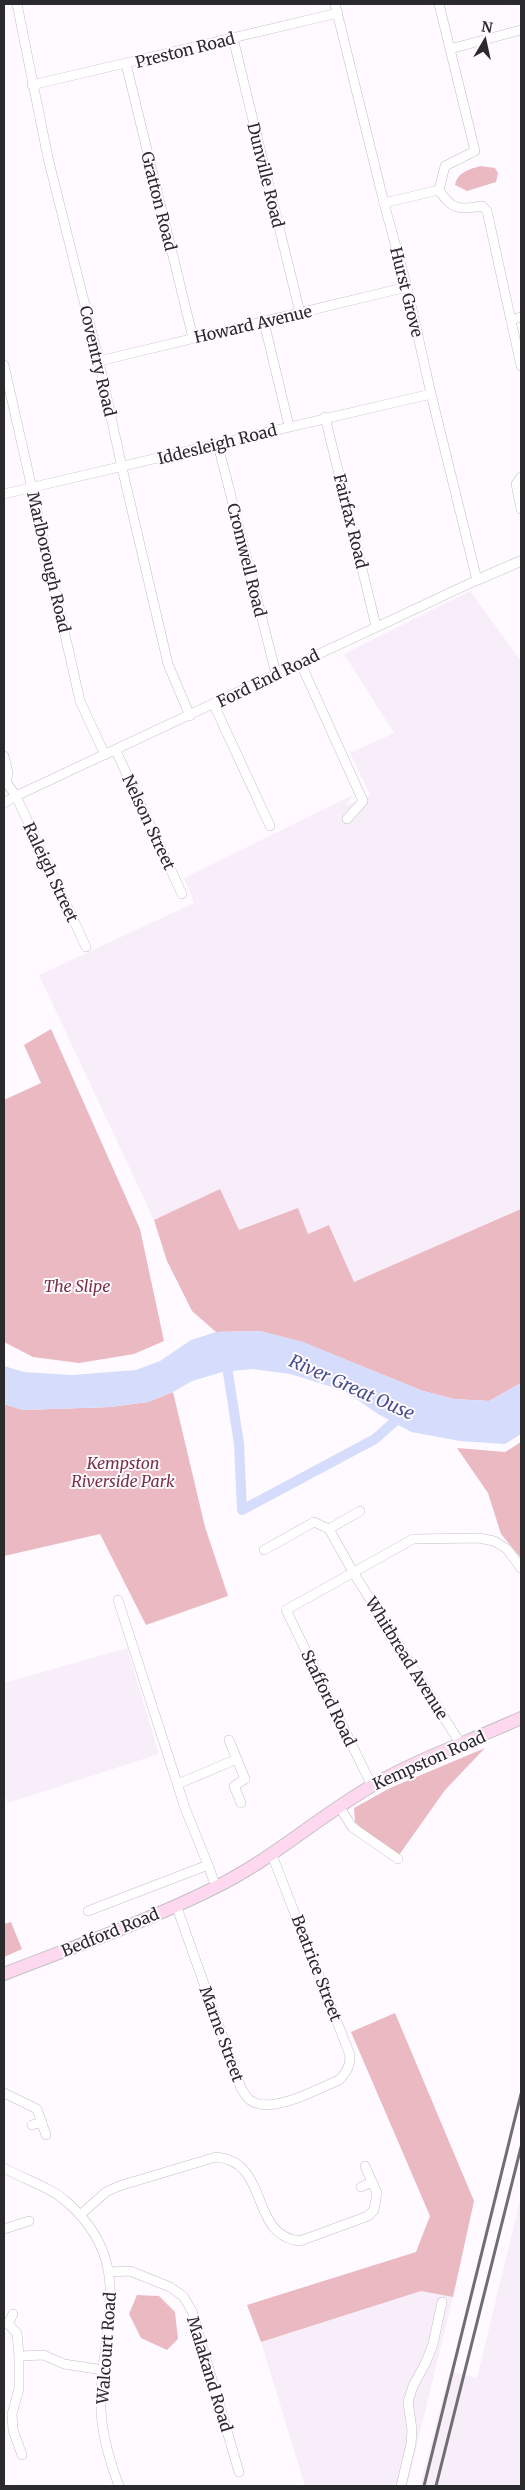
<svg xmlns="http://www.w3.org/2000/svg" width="525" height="2490" viewBox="0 0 525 2490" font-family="Merriweather,serif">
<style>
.built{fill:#f7eef9}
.green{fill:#ebb9c2}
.water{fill:#d6ddfc}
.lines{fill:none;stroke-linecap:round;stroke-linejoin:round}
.canal{stroke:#d6ddfc;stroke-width:10}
.minor-casing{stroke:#c4c0c5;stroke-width:10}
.tertiary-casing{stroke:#c4c0c5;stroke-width:11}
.secondary-casing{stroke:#c4c0c5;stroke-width:14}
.minor{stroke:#fff;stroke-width:9}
.tertiary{stroke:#fff;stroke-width:10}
.secondary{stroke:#fdd8ef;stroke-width:12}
.rail{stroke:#706e71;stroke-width:3}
.labels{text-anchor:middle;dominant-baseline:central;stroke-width:4;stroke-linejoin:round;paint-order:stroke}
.street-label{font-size:16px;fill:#2a292b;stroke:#fefaff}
.park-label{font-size:16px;font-style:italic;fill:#793244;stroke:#fefaff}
.water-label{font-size:18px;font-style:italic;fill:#464f8d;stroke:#fefaff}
</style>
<rect width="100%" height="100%" fill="#fefaff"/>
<g class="built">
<polygon points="470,591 521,661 521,1209 354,1282 330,1225 308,1234 239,1230 220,1190 154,1220 39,975 194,903 184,878 353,795 345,806 370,795 350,753 394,733 344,654"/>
<polygon points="127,1648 159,1754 8,1803 4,1794 4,1683"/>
<polygon points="521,2196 521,2486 420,2486 450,2371 477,2378"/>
<polygon points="421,2291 453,2297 407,2486 305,2486 261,2342"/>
</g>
<g class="green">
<path d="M480,166L495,168L498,173L496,182L467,191L455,185C458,172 468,170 480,166Z"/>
<polygon points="51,1029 140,1229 164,1341 134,1354 79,1363 33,1357 4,1342 4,1100 41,1083 24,1045"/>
<polygon points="220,1189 239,1230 298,1208 308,1234 329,1225 354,1282 521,1209 521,1383 489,1401 454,1399 423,1391 302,1342 260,1331 216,1332 192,1311 167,1261 154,1220"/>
<polygon points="173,1392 205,1527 228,1596 146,1625 100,1534 4,1556 4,1404 23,1410 110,1407 148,1402"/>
<polygon points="521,1442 521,1558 501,1534 488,1493 457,1448 505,1452"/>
<polygon points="485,1748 445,1790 399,1855 369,1835 355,1822 354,1808 390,1788"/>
<polygon points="11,1922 22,1949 4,1957 4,1924"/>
<polygon points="395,2013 474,2201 453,2297 421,2291 261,2342 247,2305 416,2252 430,2216 351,2032"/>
<polygon points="137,2295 159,2296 175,2312 178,2339 167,2350 141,2338 129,2314"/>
</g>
<polygon class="water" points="260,1331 303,1342 423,1391 454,1399 489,1401 521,1383 521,1434 505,1444 460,1441 411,1432 378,1414 345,1391 290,1374 253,1369 222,1372 192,1381 173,1392 148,1402 110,1407 23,1410 4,1404 4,1366 24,1372 72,1375 136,1370 160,1361 191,1340 216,1332"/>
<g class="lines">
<polyline class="canal" points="226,1360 239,1444 242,1510 375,1439 403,1414"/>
<g class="minor-casing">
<g id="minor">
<polyline points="17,4 48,158 99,361 122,468 168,664 190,716"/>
<polyline points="233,38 300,313"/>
<polyline points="450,49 521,30"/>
<polyline points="126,64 193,338"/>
<polyline points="32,85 338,13"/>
<polyline points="439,190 445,166 475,151 439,4"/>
<path d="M384,203L439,190C451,210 460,210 482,206L487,211L521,366"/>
<polyline points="511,320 521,317"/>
<polyline points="264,322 289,426"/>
<polyline points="99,361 407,287"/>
<polyline points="4,365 80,701 105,755"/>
<polyline points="325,417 376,626"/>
<polyline points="218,445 276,674"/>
<polyline points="521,477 516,484 521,509"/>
<polyline points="4,494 431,394"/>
<polyline points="301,664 363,801 347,819"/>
<polyline points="214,705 270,826"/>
<polyline points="116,751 182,894"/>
<polyline points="4,756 8,773 6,782"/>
<polyline points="6,782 16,796 477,580 431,394 407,287 384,203 335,4"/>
<polyline points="4,803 16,796 86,947"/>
<polyline points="329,1529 360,1511"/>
<polyline points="264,1550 314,1522 329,1529 353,1572 460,1743"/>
<polyline points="118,1600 185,1808 208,1865"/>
<polyline points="229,1740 245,1779 234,1786 241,1803"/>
<polyline points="178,1784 237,1759"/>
<polyline points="372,1786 286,1610 413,1539 479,1538 494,1541 507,1549 521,1568"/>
<polyline points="339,1806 352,1827 398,1859"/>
<path d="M176,1905L241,2088C243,2091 246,2097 250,2100C270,2116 319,2088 339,2080C347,2072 350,2066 350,2055L272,1855"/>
<polyline points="88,1911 208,1865 216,1887"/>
<polyline points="4,2093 37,2109 46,2135"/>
<polyline points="32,2125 42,2122"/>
<path d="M4,2168C25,2180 49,2186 67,2202C134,2261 104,2320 101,2394C99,2425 108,2457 119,2486"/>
<polyline points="361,2187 372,2182"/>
<path d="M80,2215L106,2192L119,2186L216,2157C271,2162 248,2235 300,2241L368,2216L374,2210L377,2193L365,2166"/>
<polyline points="4,2229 29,2221"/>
<polyline points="109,2272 130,2271 170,2287 183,2296 192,2311 239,2472"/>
<polyline points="4,2324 8,2324 17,2333 19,2356 19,2389 12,2414 13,2430 22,2455"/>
<polyline points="8,2324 13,2314"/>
<polyline points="19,2356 44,2355 64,2364 103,2370"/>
<polyline points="401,2486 411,2444 412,2430 408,2402 413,2386 426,2362 433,2344 442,2302"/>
</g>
</g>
<g class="tertiary-casing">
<polyline id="tertiary" points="477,580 521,561"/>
</g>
<g class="secondary-casing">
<path id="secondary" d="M4,1974C75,1946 149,1921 218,1886C272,1859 317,1818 370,1787C417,1759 471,1741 521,1718"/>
</g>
<use href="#minor" class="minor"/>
<use href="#tertiary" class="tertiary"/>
<use href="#secondary" class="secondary"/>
<g class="rail">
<polyline points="424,2486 521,2094"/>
<polyline points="436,2486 521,2147"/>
</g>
</g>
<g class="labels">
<g class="street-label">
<text transform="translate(185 50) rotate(-14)">Preston Road</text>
<text transform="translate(266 175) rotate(76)">Dunville Road</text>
<text transform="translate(159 201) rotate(76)">Gratton Road</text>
<text transform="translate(407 292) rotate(76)">Hurst Grove</text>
<text transform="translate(253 324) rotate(-13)">Howard Avenue</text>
<text transform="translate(98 361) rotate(77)">Coventry Road</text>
<text transform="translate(217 444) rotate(-14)">Iddesleigh Road</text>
<text transform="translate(351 521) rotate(76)">Fairfax Road</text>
<text transform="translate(247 560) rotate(76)">Cromwell Road</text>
<text transform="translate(49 562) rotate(77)">Marlborough Road</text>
<text transform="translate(268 678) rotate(-26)">Ford End Road</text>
<text transform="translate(149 822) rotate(65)">Nelson Street</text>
<text transform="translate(51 872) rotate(65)">Raleigh Street</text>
<text transform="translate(407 1658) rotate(58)">Whitbread Avenue</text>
<text transform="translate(329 1698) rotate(64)">Stafford Road</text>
<text transform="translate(429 1760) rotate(-24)">Kempston Road</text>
<text transform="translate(110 1932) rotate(-22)">Bedford Road</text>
<text transform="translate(317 1968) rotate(69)">Beatrice Street</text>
<text transform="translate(222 2034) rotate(70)">Marne Street</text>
<text transform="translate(106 2348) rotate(-86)">Walcourt Road</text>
<text transform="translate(210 2374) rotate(73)">Malakand Road</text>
</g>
<g class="park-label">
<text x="77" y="1286">The Slipe</text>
<text x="123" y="1463">Kempston<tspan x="123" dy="18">Riverside Park</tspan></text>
</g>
<g class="water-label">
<text transform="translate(352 1387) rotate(24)">River Great Ouse</text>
</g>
</g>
<rect width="525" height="2490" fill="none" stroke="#2a292b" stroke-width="10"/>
<g transform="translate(485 40) rotate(9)" stroke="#fefaff" stroke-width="4" paint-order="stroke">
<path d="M0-4L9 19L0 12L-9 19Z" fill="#2a292b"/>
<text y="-8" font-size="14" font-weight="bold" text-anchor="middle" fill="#2a292b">N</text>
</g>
</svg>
